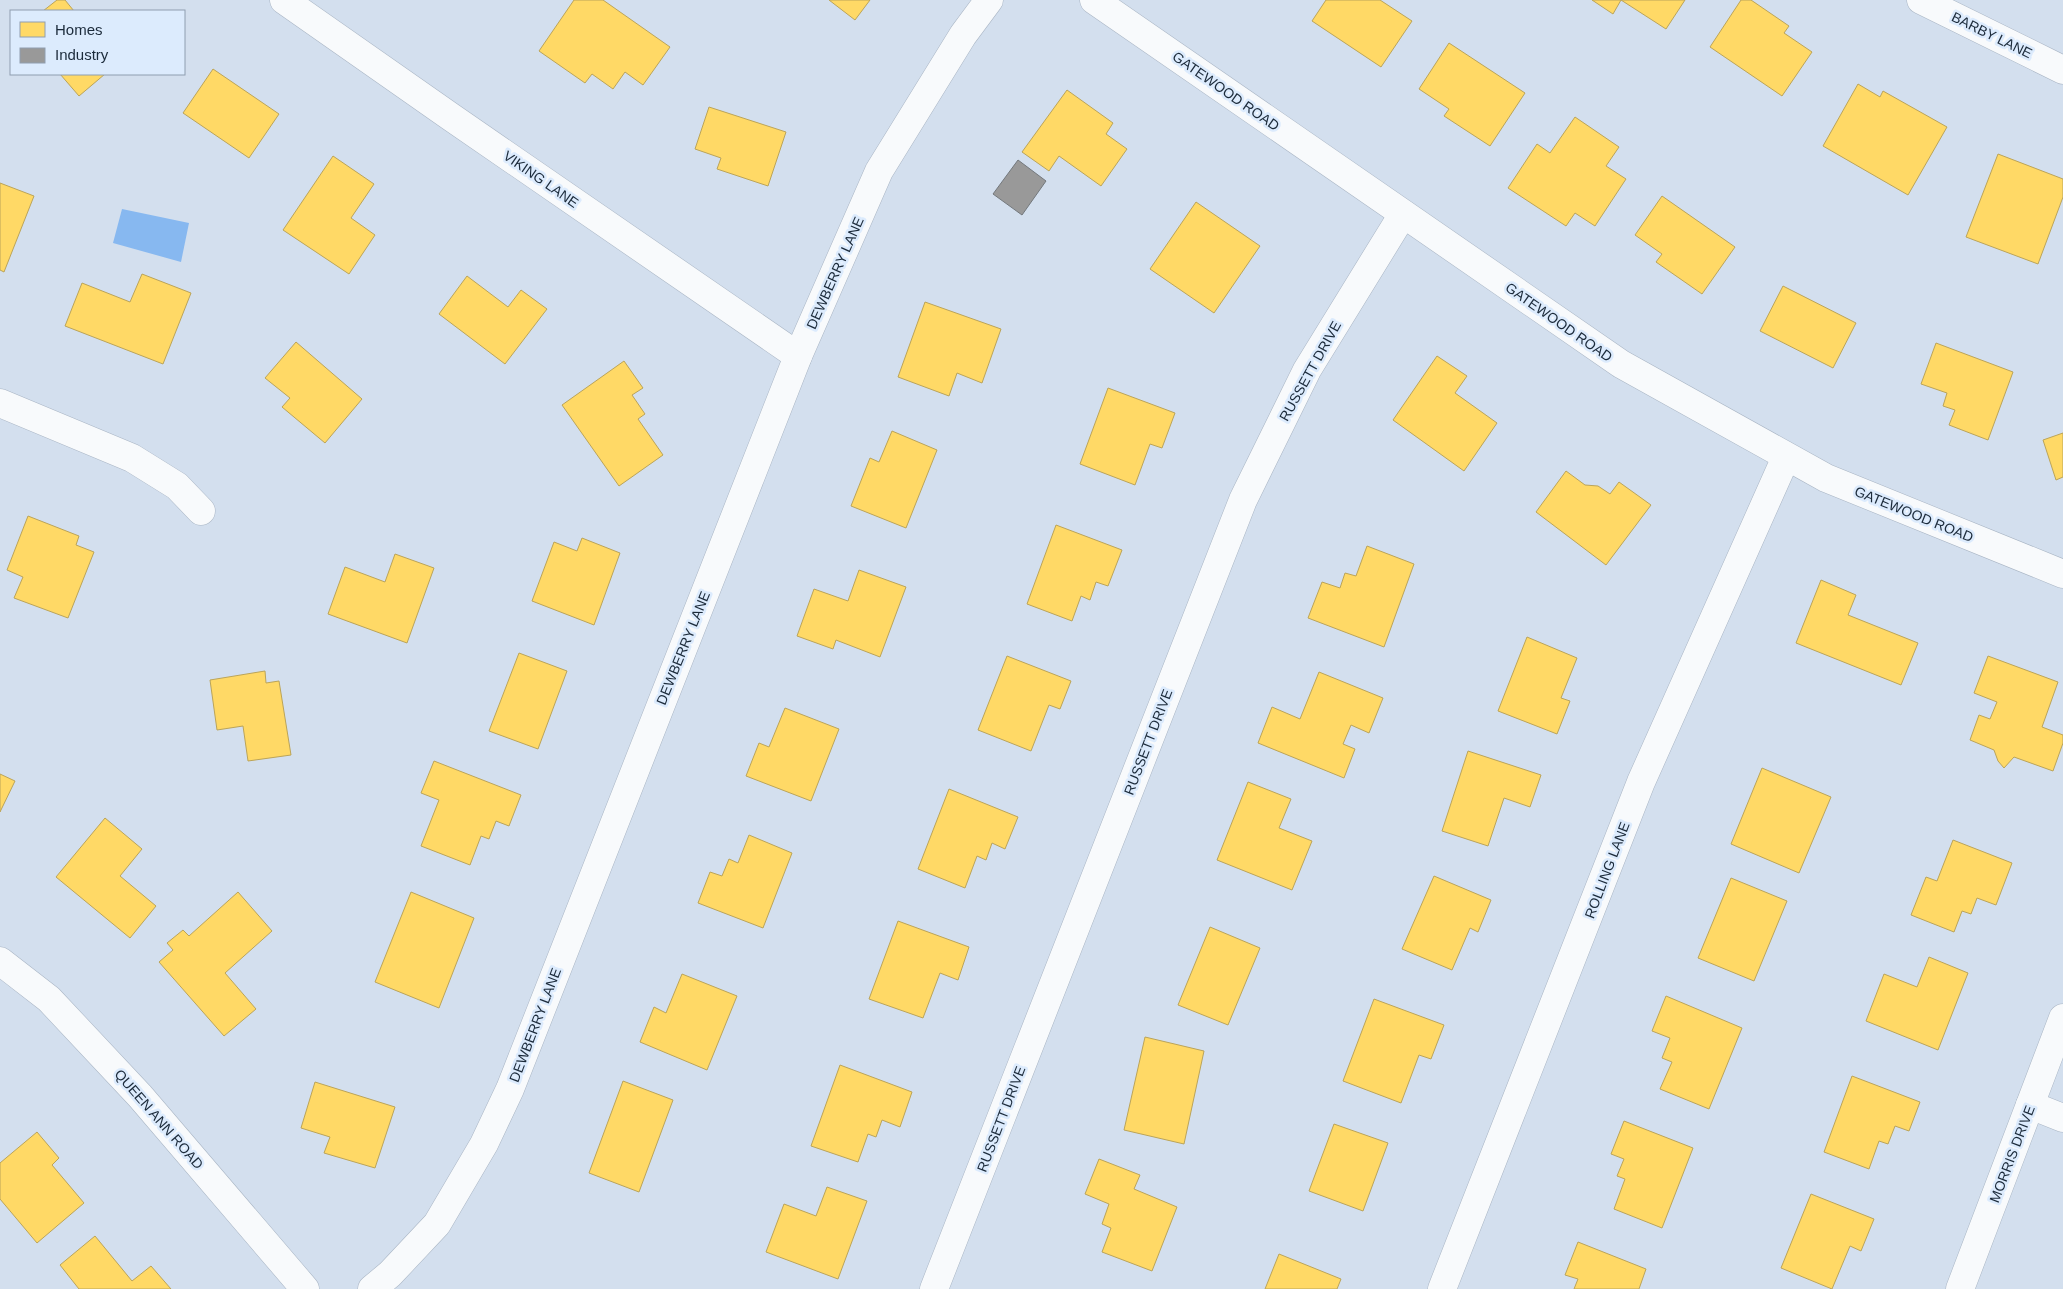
<svg xmlns="http://www.w3.org/2000/svg" width="2063" height="1289" viewBox="0 0 2063 1289" font-family="Helvetica,sans-serif">
<style>
.water{fill:#87b8f0}
.homes{fill:#ffd966;stroke:#bba459}
.industry{fill:#999;stroke:#73787c}
.lines{fill:none;stroke-linecap:round;stroke-linejoin:round}
.minor-casing{stroke:#a9b5c4;stroke-width:29}
.minor{stroke:#f8fafc;stroke-width:28}
.labels{text-anchor:middle;dominant-baseline:central;stroke-width:5;stroke-linejoin:round;paint-order:stroke}
.street-label{font-size:14px;fill:#1b2a3a;stroke:#dcebfd}
</style>
<rect width="100%" height="100%" fill="#d3dfee"/>
<polygon class="water" points="122,209 189,223 181,262 113,243"/>
<g class="homes">
<polygon points="57,0 65,0 74,11 43,11"/>
<polygon points="574,0 603,0 670,47 643,85 625,72 613,89 592,74 585,83 539,51"/>
<polygon points="829,0 870,0 855,20"/>
<polygon points="1326,0 1380,0 1412,21 1381,67 1312,21"/>
<polygon points="1592,0 1685,0 1666,29 1621,0 1613,14"/>
<polygon points="1741,0 1751,0 1789,26 1784,33 1812,52 1782,96 1710,47"/>
<polygon points="1449,43 1525,93 1490,146 1444,116 1449,109 1419,89"/>
<polygon points="213,69 279,114 249,158 183,113"/>
<polygon points="60,74 105,74 79,96"/>
<polygon points="1858,84 1880,97 1883,91 1947,127 1908,195 1823,146"/>
<polygon points="1067,90 1113,123 1106,134 1127,149 1101,186 1059,156 1049,171 1022,152"/>
<polygon points="709,107 786,132 768,186 717,169 721,158 695,149"/>
<polygon points="1575,117 1619,147 1606,166 1626,179 1595,226 1575,213 1566,226 1508,188 1537,144 1550,153"/>
<polygon points="1998,154 2063,179 2063,197 2038,264 1966,237"/>
<polygon points="333,156 374,184 351,218 375,235 349,274 283,230"/>
<polygon points="0,183 34,196 4,272 0,270"/>
<polygon points="1662,196 1735,247 1702,294 1656,262 1662,254 1635,235"/>
<polygon points="1196,202 1260,246 1214,313 1150,269"/>
<polygon points="142,274 191,293 163,364 65,326 82,283 130,302"/>
<polygon points="467,276 508,307 521,290 547,309 505,364 439,314"/>
<polygon points="1783,286 1856,323 1833,368 1760,331"/>
<polygon points="925,302 1001,329 982,383 957,373 949,396 898,377"/>
<polygon points="296,342 362,399 325,443 282,407 290,398 265,378"/>
<polygon points="1936,343 2013,372 1988,440 1949,425 1955,410 1943,406 1947,393 1921,384"/>
<polygon points="1437,356 1467,376 1455,393 1497,423 1464,471 1393,420"/>
<polygon points="624,361 643,388 632,395 645,414 638,419 663,455 619,486 562,405"/>
<polygon points="1108,388 1175,413 1162,448 1150,444 1135,485 1080,464"/>
<polygon points="892,431 937,450 906,528 851,506 870,458 879,462"/>
<polygon points="2063,433 2063,477 2056,480 2043,440"/>
<polygon points="1566,471 1585,485 1598,486 1610,494 1619,482 1651,505 1606,565 1536,512"/>
<polygon points="28,516 79,536 76,545 94,552 68,618 14,598 23,577 7,570"/>
<polygon points="1056,525 1122,550 1108,586 1096,582 1090,600 1081,596 1072,621 1027,604"/>
<polygon points="582,538 620,553 594,625 532,601 554,542 577,551"/>
<polygon points="1367,546 1414,564 1384,647 1308,618 1322,582 1340,588 1345,573 1356,576"/>
<polygon points="395,554 434,568 407,643 328,614 345,567 385,582"/>
<polygon points="859,570 906,587 880,657 836,640 833,649 797,636 814,589 848,601"/>
<polygon points="1821,580 1856,595 1848,615 1918,643 1901,685 1796,643"/>
<polygon points="1527,637 1577,658 1561,698 1570,701 1557,734 1498,711"/>
<polygon points="519,653 567,671 538,749 489,731"/>
<polygon points="1007,656 1071,681 1060,709 1049,705 1031,751 978,730"/>
<polygon points="1988,656 2058,682 2042,727 2063,735 2063,743 2053,771 2014,757 2004,768 1998,761 1994,750 1970,740 1979,715 1990,719 1997,702 1974,693"/>
<polygon points="265,671 266,683 279,681 291,755 248,761 243,726 217,730 210,680"/>
<polygon points="1319,672 1383,698 1369,733 1351,725 1343,744 1355,749 1344,778 1258,743 1272,707 1300,719"/>
<polygon points="785,708 839,729 811,801 746,776 759,743 769,747"/>
<polygon points="1468,751 1541,775 1530,807 1504,798 1488,846 1442,831"/>
<polygon points="434,761 521,795 509,826 496,821 489,839 481,836 470,865 421,846 439,800 421,793"/>
<polygon points="1762,768 1831,797 1799,873 1731,844"/>
<polygon points="0,774 15,781 0,812"/>
<polygon points="1248,782 1291,799 1279,828 1312,841 1292,890 1217,860"/>
<polygon points="949,789 1018,817 1005,849 992,843 986,860 977,856 965,888 918,869"/>
<polygon points="105,818 142,849 120,876 156,906 130,938 56,877"/>
<polygon points="749,835 792,853 763,928 698,903 710,872 722,876 729,859 738,863"/>
<polygon points="1953,840 2012,863 1996,905 1977,898 1971,914 1962,911 1954,932 1911,915 1926,877 1937,881"/>
<polygon points="1434,876 1491,900 1478,932 1470,928 1452,970 1402,949"/>
<polygon points="1731,878 1787,901 1754,981 1698,958"/>
<polygon points="238,892 272,931 225,973 256,1009 224,1036 159,962 173,950 167,943 183,930 189,936"/>
<polygon points="411,892 474,918 439,1008 375,982"/>
<polygon points="898,921 969,947 958,980 940,973 923,1018 869,999"/>
<polygon points="1210,927 1260,948 1228,1025 1178,1005"/>
<polygon points="1929,957 1968,973 1938,1050 1866,1021 1884,974 1917,987"/>
<polygon points="682,974 737,996 707,1070 640,1042 654,1007 666,1013"/>
<polygon points="1666,996 1742,1028 1709,1109 1660,1089 1672,1062 1662,1058 1670,1038 1652,1031"/>
<polygon points="1374,999 1444,1025 1431,1059 1419,1055 1401,1103 1343,1081"/>
<polygon points="1145,1037 1204,1051 1184,1144 1124,1130"/>
<polygon points="840,1065 912,1092 900,1127 882,1120 876,1137 868,1134 858,1162 811,1146"/>
<polygon points="1852,1076 1920,1102 1909,1131 1895,1126 1888,1144 1879,1141 1869,1169 1824,1152"/>
<polygon points="623,1081 673,1100 639,1192 589,1173"/>
<polygon points="315,1082 395,1107 375,1168 324,1153 330,1137 301,1128"/>
<polygon points="1624,1121 1693,1148 1662,1228 1614,1209 1625,1179 1617,1176 1624,1159 1611,1154"/>
<polygon points="1334,1124 1388,1143 1363,1211 1309,1191"/>
<polygon points="37,1132 59,1158 52,1165 84,1203 37,1243 0,1199 0,1163"/>
<polygon points="1099,1159 1140,1175 1134,1189 1177,1207 1152,1271 1102,1252 1111,1228 1102,1224 1109,1204 1085,1194"/>
<polygon points="827,1187 867,1201 838,1279 766,1252 784,1204 816,1216"/>
<polygon points="1811,1194 1874,1219 1861,1251 1850,1246 1832,1289 1781,1268"/>
<polygon points="95,1236 132,1281 151,1266 171,1289 79,1289 60,1265"/>
<polygon points="1578,1242 1646,1269 1639,1289 1574,1289 1578,1279 1565,1275"/>
<polygon points="1279,1254 1341,1279 1337,1289 1265,1289"/>
</g>
<polygon class="industry" points="1018,160 1046,181 1022,215 993,194"/>
<g class="lines">
<g class="minor-casing">
<g id="minor">
<polyline points="284,0 451,117 798,356"/>
<polyline points="1094,0 1621,364 1826,478 2063,574"/>
<polyline points="1921,0 2063,70"/>
<polyline points="0,403 132,458 177,486 201,511"/>
<polyline points="0,961 49,999 140,1096 305,1289"/>
<polyline points="2030,1105 2063,1118"/>
<polyline points="372,1289 390,1274 437,1224 484,1144 510,1089 798,356 879,171 963,35 989,0"/>
<polyline points="934,1289 1243,500 1307,370 1403,214"/>
<polyline points="1442,1289 1641,782 1786,457"/>
<polyline points="1960,1289 2063,1018"/>
</g>
</g>
<use href="#minor" class="minor"/>
</g>
<g class="labels">
<g class="street-label">
<text transform="translate(1992 35) rotate(26)">BARBY LANE</text>
<text transform="translate(1226 91) rotate(35)">GATEWOOD ROAD</text>
<text transform="translate(541 179) rotate(35)">VIKING LANE</text>
<text transform="translate(835 273) rotate(-66)">DEWBERRY LANE</text>
<text transform="translate(1559 322) rotate(35)">GATEWOOD ROAD</text>
<text transform="translate(1310 371) rotate(-61)">RUSSETT DRIVE</text>
<text transform="translate(1914 514) rotate(22)">GATEWOOD ROAD</text>
<text transform="translate(683 648) rotate(-68)">DEWBERRY LANE</text>
<text transform="translate(1148 742) rotate(-69)">RUSSETT DRIVE</text>
<text transform="translate(1607 870) rotate(-69)">ROLLING LANE</text>
<text transform="translate(535 1025) rotate(-69)">DEWBERRY LANE</text>
<text transform="translate(159 1119) rotate(49)">QUEEN ANN ROAD</text>
<text transform="translate(1001 1119) rotate(-69)">RUSSETT DRIVE</text>
<text transform="translate(2012 1154) rotate(-69)">MORRIS DRIVE</text>
</g>
</g>
<rect x="10" y="10" width="175" height="65" fill="#dcebfd" stroke="#8f9eaf"/>
<rect x="20" y="22" width="25" height="15" fill="#ffd966" stroke="#8f9eaf"/>
<text x="55" y="35" font-size="15" fill="#1b2a3a">Homes</text>
<rect x="20" y="48" width="25" height="15" fill="#999999" stroke="#8f9eaf"/>
<text x="55" y="60" font-size="15" fill="#1b2a3a">Industry</text>
</svg>
